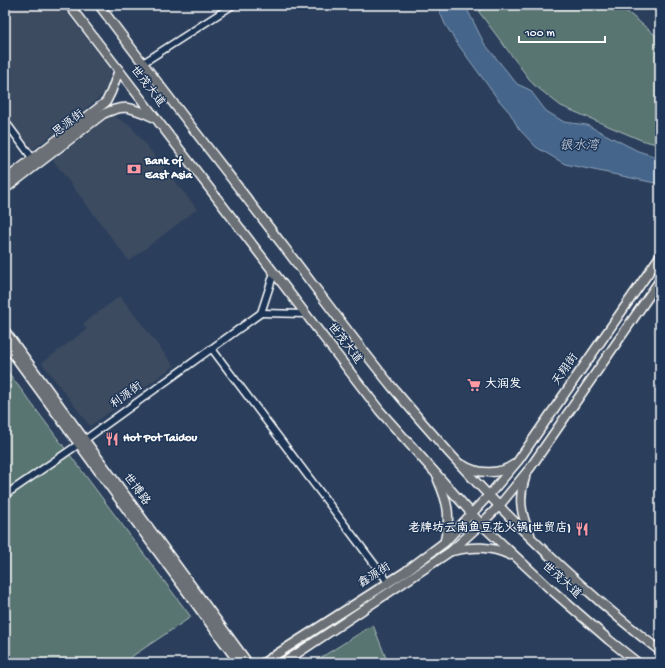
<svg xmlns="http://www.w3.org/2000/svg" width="665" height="668" viewBox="0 0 665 668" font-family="'Gochi Hand','LXGW WenKai TC',sans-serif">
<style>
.built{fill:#3c4b61}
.green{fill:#587572;stroke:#acbab8}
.water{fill:#45658b;stroke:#8fa3b9}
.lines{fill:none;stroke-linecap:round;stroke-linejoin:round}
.minor-casing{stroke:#fff;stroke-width:9}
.major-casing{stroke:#fff;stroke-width:11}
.minor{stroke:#1d3557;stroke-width:6}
.major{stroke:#6b7074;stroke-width:8}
.labels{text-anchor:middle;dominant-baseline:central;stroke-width:3;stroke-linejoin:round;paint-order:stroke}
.street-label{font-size:12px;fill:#fff;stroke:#1d3557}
.poi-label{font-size:12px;font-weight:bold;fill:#fff;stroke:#1d3557;text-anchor:start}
.water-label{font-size:13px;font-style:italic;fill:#b5c1d1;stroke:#1d3557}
</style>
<rect width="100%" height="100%" fill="#2b3f5c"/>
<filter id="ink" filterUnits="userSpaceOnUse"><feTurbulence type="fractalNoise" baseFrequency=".025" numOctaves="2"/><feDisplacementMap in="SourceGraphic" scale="8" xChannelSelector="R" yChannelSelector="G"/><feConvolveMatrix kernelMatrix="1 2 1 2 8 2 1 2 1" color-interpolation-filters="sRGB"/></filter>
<g filter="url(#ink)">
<g class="built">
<polygon points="5,5 61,5 111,70 105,93 32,150 5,113"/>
<polygon points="111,115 130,125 197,209 129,261 53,160"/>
<polygon points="120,296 174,366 90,426 42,363 87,329 83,324"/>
</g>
<g class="green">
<polygon points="486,5 619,5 660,39 660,145 641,140 561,106 533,84 479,12"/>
<polygon points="5,368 191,617 122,663 5,663"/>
<polygon points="373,625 388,663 312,663"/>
</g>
<polygon class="water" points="437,5 465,5 484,43 517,84 530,90 546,111 564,122 587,125 638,151 660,158 660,184 565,164 536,147 519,129 510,113 497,98 457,43 445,24"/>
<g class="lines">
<g class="minor-casing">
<g id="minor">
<polyline points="143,63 233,5"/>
<polyline points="5,121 33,159"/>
<polyline points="261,313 305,314"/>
<polyline points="261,313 274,273"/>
<polyline points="212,349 388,582"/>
<polyline points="5,495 79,444 261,313"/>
</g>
</g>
<g class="major-casing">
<g id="major">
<polyline points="69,5 380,411 481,524 547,586 609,640 638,663"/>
<path d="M99,5C160,87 223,167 285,248C321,295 356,343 393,388C473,484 561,574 660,651"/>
<polyline points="5,180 106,102 111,92 119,70"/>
<path d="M5,189L103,114C126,103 133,108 155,118"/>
<polyline points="5,331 248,663"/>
<polyline points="5,343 239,663"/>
<path d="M463,465C476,474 500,475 513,465"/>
<path d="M525,478C518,498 521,515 530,534"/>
<path d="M438,480C448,503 451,515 445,540"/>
<path d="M452,551C473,546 491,546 510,555"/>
<polyline points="263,663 405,572 445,542 489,495 518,461 660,256"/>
<polyline points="283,663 451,551 481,524 499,506 530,468 660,280"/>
</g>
</g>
<use href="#minor" class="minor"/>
<use href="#major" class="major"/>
</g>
</g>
<defs>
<g id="bank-bare" transform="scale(1.08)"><path d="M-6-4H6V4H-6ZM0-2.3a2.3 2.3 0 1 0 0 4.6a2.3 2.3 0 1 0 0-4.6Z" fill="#ff9aa2" stroke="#1d3557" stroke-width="2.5" paint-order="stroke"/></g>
<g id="supermarket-bare" transform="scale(1.08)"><path d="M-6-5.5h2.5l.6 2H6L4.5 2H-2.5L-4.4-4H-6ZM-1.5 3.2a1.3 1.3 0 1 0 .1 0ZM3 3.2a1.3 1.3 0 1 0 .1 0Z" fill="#ff9aa2" stroke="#1d3557" stroke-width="2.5" paint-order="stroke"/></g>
<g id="restaurant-bare" transform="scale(1.08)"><path d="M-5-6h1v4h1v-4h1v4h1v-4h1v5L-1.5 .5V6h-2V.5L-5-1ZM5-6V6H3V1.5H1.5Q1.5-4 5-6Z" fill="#ff9aa2" stroke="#1d3557" stroke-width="2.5" paint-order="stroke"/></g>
</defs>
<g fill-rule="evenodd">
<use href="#bank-bare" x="134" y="169"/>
<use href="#supermarket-bare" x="474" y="385"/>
<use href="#restaurant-bare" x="112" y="439"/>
<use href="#restaurant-bare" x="582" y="529"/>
</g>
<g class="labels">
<g class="street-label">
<text transform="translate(147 87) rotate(52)">世茂大道</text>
<text transform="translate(69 124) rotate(-38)">思源街</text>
<text transform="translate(344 344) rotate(52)">世茂大道</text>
<text transform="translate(566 370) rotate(-55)">天翔街</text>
<text transform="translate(127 396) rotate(-36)">利源街</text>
<text transform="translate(136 490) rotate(54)">世博路</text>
<text transform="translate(375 576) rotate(-33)">鑫源街</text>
<text transform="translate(561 581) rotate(42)">世茂大道</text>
</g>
<g class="poi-label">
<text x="145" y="162">Bank of<tspan x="145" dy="14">East Asia</tspan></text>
<text x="485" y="385">大润发</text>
<text x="123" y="439">Hot Pot Taidou</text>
<text x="571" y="529" text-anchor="end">老牌坊云南鱼豆花火锅(世贸店)</text>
</g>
<g class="water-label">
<text x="579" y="146">银水湾</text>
</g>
</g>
<rect width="665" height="668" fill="none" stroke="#1d3557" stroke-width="20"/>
<rect x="10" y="10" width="645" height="648" fill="none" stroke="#fff" stroke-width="1.5" filter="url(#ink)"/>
<path d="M519 36v6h86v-6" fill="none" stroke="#ffffff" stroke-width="2"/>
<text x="525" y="36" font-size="12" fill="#ffffff" stroke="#1d3557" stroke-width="3" paint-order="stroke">100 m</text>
</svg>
